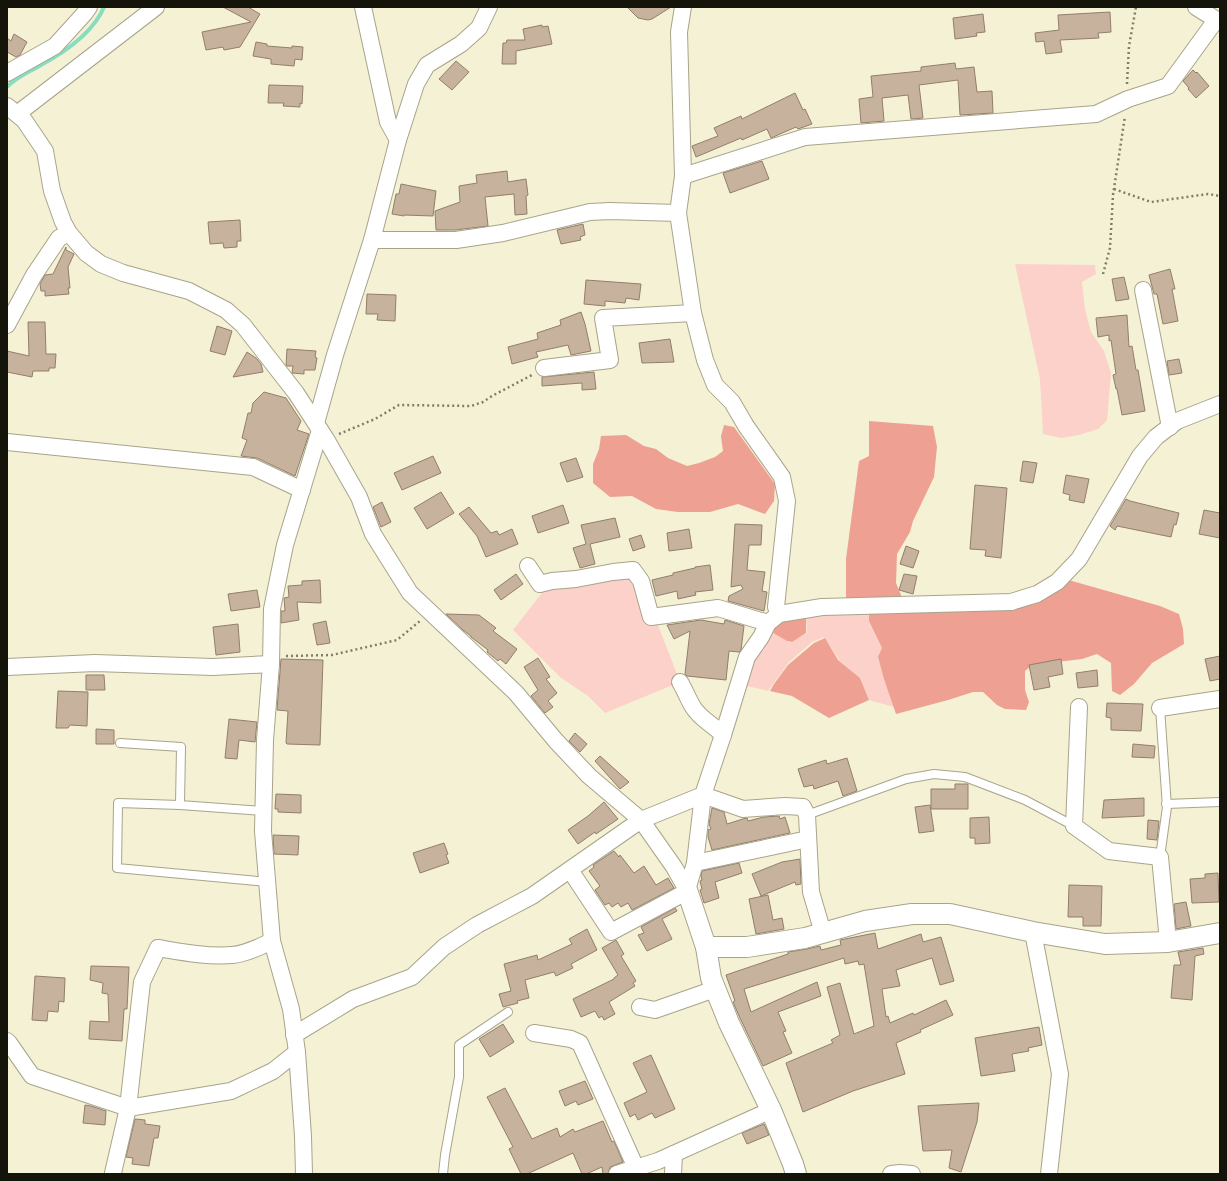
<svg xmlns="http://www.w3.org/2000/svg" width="1227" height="1181" viewBox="0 0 1227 1181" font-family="Inter,sans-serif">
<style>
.green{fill:#fcd1c9}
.forest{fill:#eea092}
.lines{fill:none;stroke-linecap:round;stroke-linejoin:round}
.stream{stroke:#86debf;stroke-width:4}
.building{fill:#c7b29e;stroke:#927e6c}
.service-casing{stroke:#a8a48a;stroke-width:10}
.minor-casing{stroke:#a8a48a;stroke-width:18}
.tertiary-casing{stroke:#a8a48a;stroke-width:22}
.path{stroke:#807d6b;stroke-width:2.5;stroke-dasharray:2 3;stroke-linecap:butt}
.service{stroke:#fff;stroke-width:8}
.minor{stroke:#fff;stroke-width:16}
.tertiary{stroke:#fff;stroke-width:20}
</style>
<rect width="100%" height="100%" fill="#f5f1d5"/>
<g class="green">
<polygon points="1015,264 1095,265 1096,274 1082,282 1085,309 1091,332 1104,351 1111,373 1107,420 1098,429 1079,435 1061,438 1043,434 1040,379"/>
<polygon points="613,572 641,581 680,682 605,713 588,696 560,677 513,630 545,589"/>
<polygon points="869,606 869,621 882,648 878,658 894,707 869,700 860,678 840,661 824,637 812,642 789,662 768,691 743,685 767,628 790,643 807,633 806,614"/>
</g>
<g class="forest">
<polygon points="869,421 933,426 937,447 934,477 913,521 910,532 897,554 896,583 903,600 846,598 846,559 859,461 869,456"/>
<polygon points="724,425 734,427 775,484 774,501 765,514 738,504 710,512 678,512 656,509 632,496 610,497 593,483 593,464 599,449 601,436 626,435 644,446 656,449 668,458 687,466 699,463 715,457 723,451 721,436"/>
<polygon points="1065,579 1160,606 1179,614 1183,629 1184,644 1152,663 1134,684 1120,695 1112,691 1111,663 1097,654 1082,659 1032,665 1025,671 1025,690 1029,702 1026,710 1005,709 997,705 983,692 973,692 948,700 896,714 884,679 878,657 882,648 869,621 869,606 1009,602"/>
<polygon points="806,614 806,633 792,642 787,641 765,628 780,616"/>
<polygon points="825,638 838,660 860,678 869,700 829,718 792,696 770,691 774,684 788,665 814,643"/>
</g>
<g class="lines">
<path class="stream" d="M7,87C16,77 29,72 41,65C65,52 93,33 104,7"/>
</g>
<g class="building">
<polygon points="223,7 248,7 260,14 240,47 224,50 223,47 206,50 202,32 251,22"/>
<polygon points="627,7 671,7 652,19 648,20 638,18"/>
<polygon points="1110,12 1111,32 1098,33 1099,38 1060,40 1062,52 1046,54 1044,41 1036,42 1035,33 1059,30 1058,15"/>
<polygon points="983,14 985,32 976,33 977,36 955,39 953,18"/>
<polygon points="542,25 542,27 548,26 552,44 516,51 516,64 502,64 503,43 506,43 507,40 525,40 523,29"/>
<polygon points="14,34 27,42 20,55 16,57 7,52 7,38 11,41"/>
<polygon points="256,42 267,44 267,46 292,48 292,46 303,47 302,60 295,59 294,66 271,64 271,59 253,56"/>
<polygon points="456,61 469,72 452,90 439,79"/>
<polygon points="955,63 956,69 974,67 977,92 992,91 993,113 960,115 958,80 919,85 923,118 911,119 908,95 882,98 884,121 861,123 859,99 873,97 871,76 921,71 921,67"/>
<polygon points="1193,70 1196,73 1197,72 1209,86 1196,98 1188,89 1189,88 1183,81"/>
<polygon points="269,85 303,86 302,104 300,103 300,107 283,106 284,103 268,103"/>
<polygon points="795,93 803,110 805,109 812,124 798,129 796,127 771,138 767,129 742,140 741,138 696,157 692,146 718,136 714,128 741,116 742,119"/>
<polygon points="762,161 769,179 730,193 723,173"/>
<polygon points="507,171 508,182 526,179 528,195 526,196 527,214 515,215 514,194 485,197 488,226 455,230 436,230 435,211 460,202 459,186 477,183 476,175"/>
<polygon points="401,184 436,191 433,216 404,215 404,216 392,214 396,194 399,194"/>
<polygon points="240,220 241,241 237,241 237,247 224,248 223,243 210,244 208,222"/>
<polygon points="583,224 585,235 580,237 581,240 561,244 557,230"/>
<polygon points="66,247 66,250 74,254 68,267 70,288 68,288 69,294 45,296 45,291 41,291 40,284 45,275 53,274"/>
<polygon points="1170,269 1175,289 1172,289 1178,321 1163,324 1157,294 1154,294 1149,275"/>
<polygon points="1124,277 1129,299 1116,301 1112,279"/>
<polygon points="586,280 641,284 639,300 626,298 625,303 605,301 605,306 584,304"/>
<polygon points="367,294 396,295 395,321 377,320 378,314 366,314"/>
<polygon points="581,312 585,324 591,351 571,355 568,345 536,352 538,357 512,364 508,347 538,339 537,333 561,325 560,320"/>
<polygon points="1127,315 1129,347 1132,346 1136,370 1138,370 1145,411 1122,415 1117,389 1116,389 1113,375 1116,374 1111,340 1109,341 1109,335 1098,337 1096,318"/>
<polygon points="28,322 45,322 46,354 56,354 55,368 49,368 49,371 33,371 32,377 7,372 7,351 29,356"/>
<polygon points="217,326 232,331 225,355 210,351"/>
<polygon points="670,339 674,362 642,363 639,343"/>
<polygon points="287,349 316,351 315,357 317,358 315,370 304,370 304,374 292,373 293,366 287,366 286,365"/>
<polygon points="247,352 256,358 261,364 263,372 233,377"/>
<polygon points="1179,359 1182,373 1169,375 1167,361"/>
<polygon points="594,372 596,389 582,390 582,383 542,386 542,377"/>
<polygon points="264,392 286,398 301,421 297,430 309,434 295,476 257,458 241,456 247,440 242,438 248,413 251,413 253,403"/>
<polygon points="433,456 441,473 402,490 394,473"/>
<polygon points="576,458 583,477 567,482 560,463"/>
<polygon points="1023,461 1037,463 1033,483 1020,481"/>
<polygon points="1066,475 1089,479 1084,503 1069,500 1070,495 1063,493"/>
<polygon points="975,485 1007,488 1001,558 985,556 986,550 970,549"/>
<polygon points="441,492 454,513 427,529 414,508"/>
<polygon points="1126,499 1130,501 1179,513 1176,525 1174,524 1171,537 1117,526 1115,530 1110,526"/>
<polygon points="382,502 391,522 381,527 373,507"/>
<polygon points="563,505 569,523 538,533 532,516"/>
<polygon points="469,507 491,533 497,531 499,535 512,529 518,544 486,557 477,536 459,514"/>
<polygon points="1204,510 1220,513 1220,538 1199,534"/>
<polygon points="615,518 620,537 590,544 595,564 580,568 573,548 586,544 581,525"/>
<polygon points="735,524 762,525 761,545 749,545 747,570 765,572 762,591 767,592 764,611 728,601 729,596 743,589 741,585 731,587"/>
<polygon points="689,529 692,548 669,551 667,533"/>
<polygon points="641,535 645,547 633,551 629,539"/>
<polygon points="906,546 919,551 913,568 900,564"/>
<polygon points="710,565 713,590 695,592 696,595 678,599 677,591 656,596 652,580 673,575 673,573 695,568 695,567"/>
<polygon points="516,574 523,584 501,600 494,590"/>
<polygon points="904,574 917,576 913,594 899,590"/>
<polygon points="320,580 321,603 297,602 299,620 281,623 281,611 285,611 284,598 289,597 288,586 302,585 302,581"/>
<polygon points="257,590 260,607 231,611 228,594"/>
<polygon points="446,614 479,615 496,628 493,631 517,649 506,664 500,659 498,661 487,652 488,650 471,637 471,636 463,630"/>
<polygon points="701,620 724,624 725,620 744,626 741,650 739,652 729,651 726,680 687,676 685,674 690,631 674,639 667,625"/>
<polygon points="326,621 330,643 317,645 313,624"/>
<polygon points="238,624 240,652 216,655 213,627"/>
<polygon points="1220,656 1220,679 1210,681 1205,659"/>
<polygon points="538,658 550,677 546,679 557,693 548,701 553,707 545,713 531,696 538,690 524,667"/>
<polygon points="281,659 323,660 320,745 287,744 286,743 288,711 277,710"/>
<polygon points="1061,659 1063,674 1048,677 1050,687 1034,690 1029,665"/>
<polygon points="1097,670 1098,686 1078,688 1076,673"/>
<polygon points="86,675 104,675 105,690 86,690"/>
<polygon points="58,691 88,692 87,726 70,725 68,728 56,728"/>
<polygon points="1107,703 1143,704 1141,731 1111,730 1111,718 1106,717"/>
<polygon points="229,719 257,722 255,742 239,740 237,759 225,758"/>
<polygon points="96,729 114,730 114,744 96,744"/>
<polygon points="575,733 587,744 580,752 569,741"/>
<polygon points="1133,744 1155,746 1154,758 1132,757"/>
<polygon points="600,756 629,782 620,789 595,761"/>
<polygon points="847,758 857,791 843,796 838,781 814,789 813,785 804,787 798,769 826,760 827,764"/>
<polygon points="955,784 968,784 968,809 931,809 931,789 955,789"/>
<polygon points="276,794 301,795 301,813 278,812 278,809 275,809"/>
<polygon points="1144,798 1144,816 1102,818 1104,800"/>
<polygon points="604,802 618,819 596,834 595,832 578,844 568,830 588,816"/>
<polygon points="930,805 934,831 919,833 915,807"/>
<polygon points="712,808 724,812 727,824 746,818 747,818 748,821 764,817 779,816 780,819 785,817 790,833 712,850 708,837 708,830 711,829 709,824"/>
<polygon points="989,817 990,843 975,844 975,838 970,838 970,818"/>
<polygon points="1148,820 1159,821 1157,840 1147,839"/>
<polygon points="273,835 299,836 298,855 274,854"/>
<polygon points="444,843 448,854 446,855 449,863 420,873 413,853"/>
<polygon points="614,851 619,857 620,855 634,873 644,866 656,885 668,878 674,888 632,910 628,903 621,907 618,903 612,907 609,903 605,905 595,890 600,886 589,871 594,867 593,865"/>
<polygon points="800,859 801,884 796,885 795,882 761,896 752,874 782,862"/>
<polygon points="739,863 742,873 715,882 719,898 704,903 700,890 702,889 700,881 702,880 701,876 702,871"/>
<polygon points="1218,873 1219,902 1192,903 1190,879 1205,878 1205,874"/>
<polygon points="1069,885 1102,886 1101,926 1083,926 1083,917 1068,917"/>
<polygon points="768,895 773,920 782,918 784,929 756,934 749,899"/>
<polygon points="1186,902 1191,926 1176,929 1174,904"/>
<polygon points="675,908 677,911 662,919 672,939 647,951 638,935 644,933 641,927"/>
<polygon points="587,929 597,950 571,964 573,968 556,976 554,972 525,980 529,998 517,1001 518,1003 503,1007 499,994 511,991 504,964 537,955 538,960 572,944 569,939"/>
<polygon points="875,933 878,949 921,934 923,942 941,937 954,981 940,985 932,958 896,970 900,986 882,989 886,1017 888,1016 890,1023 913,1013 914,1015 946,1000 953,1015 920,1030 921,1032 896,1043 905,1074 853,1091 803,1112 786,1063 833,1043 831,1040 840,1035 827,987 840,983 854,1034 874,1026 864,964 859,965 858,961 845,964 844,958 744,989 751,1012 817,982 821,996 778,1012 786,1031 783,1032 792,1053 763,1066 740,1018 733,1002 735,1001 726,975 788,954 788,952 807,949 820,946 821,950 841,945 840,940"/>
<polygon points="616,940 624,954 621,956 636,981 633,983 635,986 609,1002 615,1014 604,1020 602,1016 599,1018 595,1011 581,1017 573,999 614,979 614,978 618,975 602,948"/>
<polygon points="1203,948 1204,954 1195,956 1192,1000 1171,998 1174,965 1181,965 1178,952"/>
<polygon points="91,966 129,967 127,1009 124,1009 122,1041 89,1039 90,1021 109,1022 108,994 102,993 103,983 90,980"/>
<polygon points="35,976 65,978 64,1002 59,1001 58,1012 48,1011 47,1021 32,1020"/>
<polygon points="503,1024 514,1042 490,1057 479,1039"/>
<polygon points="1039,1027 1042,1045 1028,1048 1029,1051 1012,1054 1015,1071 981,1076 975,1038"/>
<polygon points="651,1055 675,1109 655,1118 652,1113 638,1120 635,1114 630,1117 624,1103 647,1092 633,1063"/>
<polygon points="585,1081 593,1099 578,1105 576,1101 565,1106 559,1091"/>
<polygon points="505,1088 532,1139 557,1128 560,1137 573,1129 575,1132 603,1121 612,1142 614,1141 623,1162 610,1167 608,1174 603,1174 602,1167 586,1174 582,1174 573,1153 527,1174 521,1174 509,1149 513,1147 487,1097"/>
<polygon points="979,1103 977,1122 961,1172 949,1168 952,1150 923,1151 918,1106"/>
<polygon points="85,1105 91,1106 106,1111 105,1125 83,1123"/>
<polygon points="135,1119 145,1120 145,1124 160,1126 158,1138 154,1138 149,1166 132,1164 133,1158 126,1157"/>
<polygon points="764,1124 769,1135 747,1144 742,1133"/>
</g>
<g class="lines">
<g class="service-casing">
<g id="service">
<polyline points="1160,708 1167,807 1160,857"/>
<polyline points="120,743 181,747 180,805 263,811"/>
<polyline points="1166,804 1220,802"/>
<polyline points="180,805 118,803 117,868 268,882"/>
<polyline points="807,815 906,779 934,774 965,777 1025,800 1074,826"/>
<polyline points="443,1174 445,1155 459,1077 459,1045 508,1012"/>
</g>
</g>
<g class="minor-casing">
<g id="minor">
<polyline points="363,7 388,122 398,140"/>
<polyline points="683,7 679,32 683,176 678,213 693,313 705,360 715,385 732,402 746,426 782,477 787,501 776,607 779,614"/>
<polyline points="1196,7 1220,22"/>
<polyline points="7,73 55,46 84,14 89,7"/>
<polyline points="7,106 24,120 45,151 52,191 63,222 69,233 86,253 101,264 123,273 189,291 226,310 243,325 296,393 326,439 359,497 373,534 410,593 516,693 556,741 589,776 641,820 674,867 687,890"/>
<polyline points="17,114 156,7"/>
<polyline points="683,176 805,137 1096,114 1128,99 1168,86 1216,20"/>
<polyline points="372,240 456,240 503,233 590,212 610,211 678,213"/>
<polyline points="1143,290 1170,427"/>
<polyline points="7,325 34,275 59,238 69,233"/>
<polyline points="544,368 610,360 603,318 693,313"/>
<polyline points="316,423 335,355 372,240 398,140 416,84 427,65 461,44 479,28 489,7"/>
<polyline points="7,442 253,467 302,490"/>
<polyline points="528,566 540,584 552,581 576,579 613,572 633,570 641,581 651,617 718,608 768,623"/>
<polyline points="7,667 95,663 213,667 271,664"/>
<path d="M680,682C685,690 688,699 693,707C700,719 714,725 723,735"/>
<polyline points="1079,707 1074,826 1109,851 1160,857 1168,942"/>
<polyline points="1160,708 1220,699"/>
<polyline points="695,863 808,839"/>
<polyline points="570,870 611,932 688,891"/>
<polyline points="687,890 695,863 703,795 723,735 747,657 761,637 768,623 779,614 822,607 1011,602 1037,594 1057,582 1079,559 1140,456 1156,437 1177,421 1220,404"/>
<polyline points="1033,932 1060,1074 1049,1174"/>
<polyline points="640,1007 655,1010 715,989"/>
<polyline points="534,1033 571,1039 580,1043 636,1168"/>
<polyline points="294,1035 353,999 412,977 444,947 477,925 532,896 641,820 703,795 743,809 785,806 803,807 807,815 811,892 823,933"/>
<polyline points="7,1041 9,1043 32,1076 128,1108 231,1091 273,1071 297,1052"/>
<path d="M113,1173L128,1108L142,982L158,948C182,952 207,957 232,955C245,954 260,947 272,941"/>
<polyline points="304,1174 303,1136 297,1052 291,1009 272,941 263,831 265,740 271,664 272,609 285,545 320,430"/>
<polyline points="617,1174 658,1161 771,1110"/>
<polyline points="673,1174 674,1154"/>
<polyline points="891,1174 900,1173 912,1174"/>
</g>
</g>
<g class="tertiary-casing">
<g id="tertiary">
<polyline points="687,890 706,947 711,978 729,1023 771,1110 793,1164 796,1174"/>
<polyline points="706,947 747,947 805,938 865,921 912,914 950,914 1033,932 1105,944 1168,942 1220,933"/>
</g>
</g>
<g class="path">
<polyline points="1127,84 1129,46 1136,7"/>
<polyline points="1114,189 1151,202 1208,194 1220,196"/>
<polyline points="1103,274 1110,248 1113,195 1125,116"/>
<polyline points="339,434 375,419 399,405 471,406 483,402 492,396 532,375"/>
<polyline points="286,656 332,655 397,640 420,621"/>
</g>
<use href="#service" class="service"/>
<use href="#minor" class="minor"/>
<use href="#tertiary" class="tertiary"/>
</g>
<rect width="1227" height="1181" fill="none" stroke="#15140a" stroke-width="16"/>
</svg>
